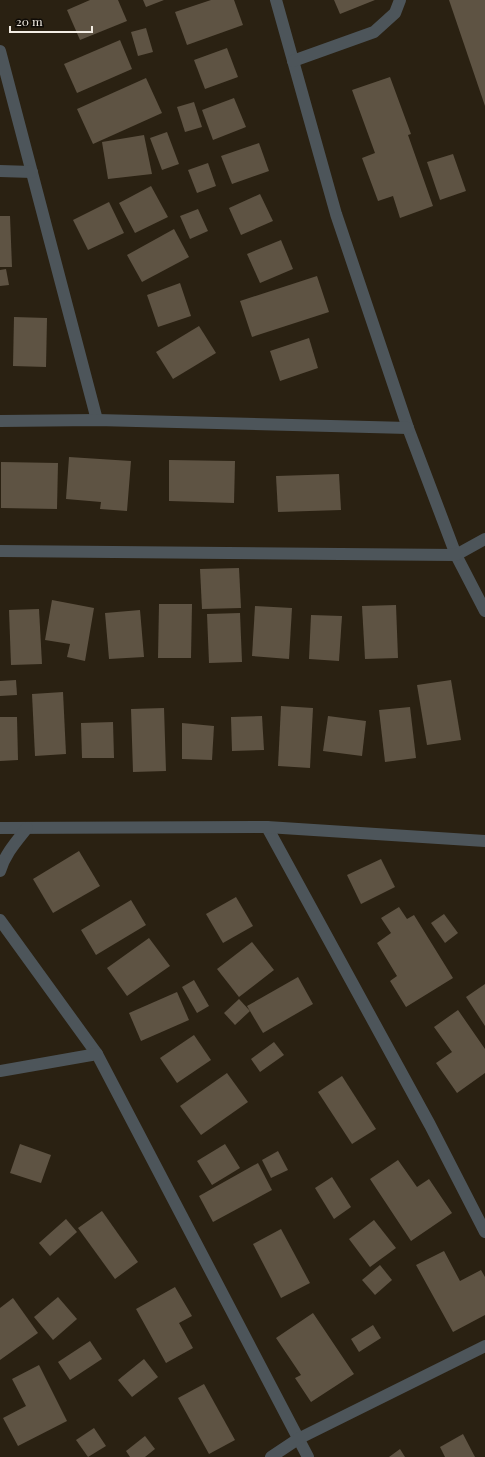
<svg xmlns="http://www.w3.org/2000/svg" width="485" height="1457" viewBox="0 0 485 1457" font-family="'Playfair Display',serif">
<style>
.building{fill:#5e5343}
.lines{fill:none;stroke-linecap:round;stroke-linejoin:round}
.minor{stroke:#4d555a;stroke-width:12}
</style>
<rect width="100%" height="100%" fill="#2a2112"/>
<g class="building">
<polygon points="90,0 118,0 127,21 80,40 67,10"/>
<polygon points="143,0 164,0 146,7"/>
<polygon points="211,0 234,0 243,25 187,45 175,12"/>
<polygon points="334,0 375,0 340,14"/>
<polygon points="449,0 485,0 485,106"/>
<polygon points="146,28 153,52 138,56 131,32"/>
<polygon points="120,40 132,69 77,93 64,64"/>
<polygon points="227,48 238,77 205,89 194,60"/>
<polygon points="390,77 411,134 408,135 433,206 400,218 393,196 378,201 362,158 375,153 352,90"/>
<polygon points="146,78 162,113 93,144 77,109"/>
<polygon points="234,98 246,127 213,140 202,110"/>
<polygon points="194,102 202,127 185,132 177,107"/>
<polygon points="167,132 179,164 162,170 150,138"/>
<polygon points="144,135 152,174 108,179 102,142"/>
<polygon points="259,143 269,171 232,184 221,156"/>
<polygon points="453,154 466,191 440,200 427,162"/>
<polygon points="208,163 216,186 197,193 188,170"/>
<polygon points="151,186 168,217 135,233 119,203"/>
<polygon points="260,194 273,221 241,235 229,208"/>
<polygon points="109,202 124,233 88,250 73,220"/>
<polygon points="198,209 208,231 190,239 180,216"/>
<polygon points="0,216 10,216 12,267 0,267"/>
<polygon points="174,229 189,257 142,282 127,255"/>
<polygon points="281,240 293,269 260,283 247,254"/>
<polygon points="6,269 9,285 0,286 0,270"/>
<polygon points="317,276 329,312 252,337 240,301"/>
<polygon points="180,283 191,316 158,327 147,295"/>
<polygon points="14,317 47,318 46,367 13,366"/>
<polygon points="199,326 216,353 173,379 156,352"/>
<polygon points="309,338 318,368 280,381 270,351"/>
<polygon points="69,457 131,461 127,511 100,509 101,502 66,499"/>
<polygon points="169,460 235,461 234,503 169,501"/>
<polygon points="1,462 58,463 57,509 1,508"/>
<polygon points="339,474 341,510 278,512 276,476"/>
<polygon points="239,568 241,608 202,609 200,569"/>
<polygon points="52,600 94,608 85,661 67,657 70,644 45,640"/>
<polygon points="159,604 192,604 191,658 158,658"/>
<polygon points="396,605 398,658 365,659 362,606"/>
<polygon points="255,606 292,608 289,659 252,656"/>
<polygon points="39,609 42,664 11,665 9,610"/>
<polygon points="140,610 144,657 109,659 105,613"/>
<polygon points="240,613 242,662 209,663 207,614"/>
<polygon points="311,615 342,616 339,661 309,659"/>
<polygon points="16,680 17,695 0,696 0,681"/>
<polygon points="451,680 461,740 427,745 417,685"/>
<polygon points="63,692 66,754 35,756 32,694"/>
<polygon points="281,706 313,708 310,768 278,766"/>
<polygon points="410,707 416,758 385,762 379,710"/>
<polygon points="164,708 166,771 133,772 131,709"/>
<polygon points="262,716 264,750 232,751 231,717"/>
<polygon points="328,716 366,721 362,756 323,751"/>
<polygon points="0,717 17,717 18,760 0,761"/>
<polygon points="113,722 114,758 82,758 81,723"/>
<polygon points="182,723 214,726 212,760 182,759"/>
<polygon points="79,851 100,886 53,913 33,879"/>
<polygon points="381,859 395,887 361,904 347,875"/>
<polygon points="236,897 253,926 223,943 206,914"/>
<polygon points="131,900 146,925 96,955 81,930"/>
<polygon points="399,907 407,919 414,915 453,978 406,1007 390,981 397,976 377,943 391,933 381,918"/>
<polygon points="444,914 458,933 445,943 431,923"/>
<polygon points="149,938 170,966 127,996 107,968"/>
<polygon points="252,942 274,970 239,997 217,969"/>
<polygon points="298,977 313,1004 263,1033 247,1006"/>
<polygon points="194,980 209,1006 197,1013 182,987"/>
<polygon points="485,984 485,1026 466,997"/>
<polygon points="177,992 189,1020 141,1041 129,1013"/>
<polygon points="239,999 250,1011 235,1025 224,1013"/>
<polygon points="458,1010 485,1049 485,1073 457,1093 436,1063 452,1052 434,1027"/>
<polygon points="194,1035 211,1060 177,1083 160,1058"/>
<polygon points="274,1042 284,1055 260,1072 251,1059"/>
<polygon points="227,1073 248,1102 201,1135 180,1106"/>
<polygon points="342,1076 376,1129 352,1144 318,1092"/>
<polygon points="20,1144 51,1155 41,1183 10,1173"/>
<polygon points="225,1144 240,1168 212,1185 197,1161"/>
<polygon points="278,1151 288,1170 271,1178 262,1160"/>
<polygon points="398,1160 417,1187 429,1179 452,1213 411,1241 370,1179"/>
<polygon points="258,1163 272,1190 213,1222 199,1196"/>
<polygon points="332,1177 351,1207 334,1219 315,1188"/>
<polygon points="102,1211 138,1262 115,1279 78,1228"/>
<polygon points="66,1219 77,1232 50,1256 39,1243"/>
<polygon points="374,1220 396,1248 370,1267 349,1239"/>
<polygon points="281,1229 310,1283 281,1298 253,1244"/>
<polygon points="444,1251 460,1281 481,1270 485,1277 485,1315 453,1332 416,1265"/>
<polygon points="380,1265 392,1280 375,1295 362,1280"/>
<polygon points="175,1287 192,1316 179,1323 193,1348 166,1363 136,1309"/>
<polygon points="58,1297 77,1319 53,1340 34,1317"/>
<polygon points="13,1298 38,1333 0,1360 0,1308"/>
<polygon points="313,1313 354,1374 311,1402 295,1378 301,1375 276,1338"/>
<polygon points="373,1325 381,1338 359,1352 351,1339"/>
<polygon points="90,1341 102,1359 70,1380 58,1362"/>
<polygon points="144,1359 158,1377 132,1397 118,1380"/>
<polygon points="39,1365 67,1421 18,1446 3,1418 26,1406 12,1379"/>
<polygon points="204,1384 235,1440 209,1454 178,1398"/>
<polygon points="94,1428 106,1446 88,1457 76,1440"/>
<polygon points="463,1434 475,1457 445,1457 440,1447"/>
<polygon points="145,1436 155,1449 145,1457 130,1457 126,1451"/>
<polygon points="400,1449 405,1457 389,1457"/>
</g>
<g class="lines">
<g class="minor">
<polyline points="276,0 336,214 408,428 456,555 485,611"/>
<polyline points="0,51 97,420"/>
<polyline points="293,61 374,32 395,13 400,0"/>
<polyline points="0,171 32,172"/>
<polyline points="0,421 97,420 408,428"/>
<polyline points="0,551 456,555 485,539"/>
<polyline points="267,827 430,1125 485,1232"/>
<polyline points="0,828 267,827 485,841"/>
<path d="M0,871C5,854 16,842 27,828"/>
<polyline points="0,920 97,1054"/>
<polyline points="0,1071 97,1054 308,1457"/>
<polyline points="271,1457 298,1439 485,1346"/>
</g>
</g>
<path d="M10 26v6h82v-6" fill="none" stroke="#f3ede4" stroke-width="2"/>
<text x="16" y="26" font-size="12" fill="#f3ede4" stroke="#0f0b06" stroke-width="3" paint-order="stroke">20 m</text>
</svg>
